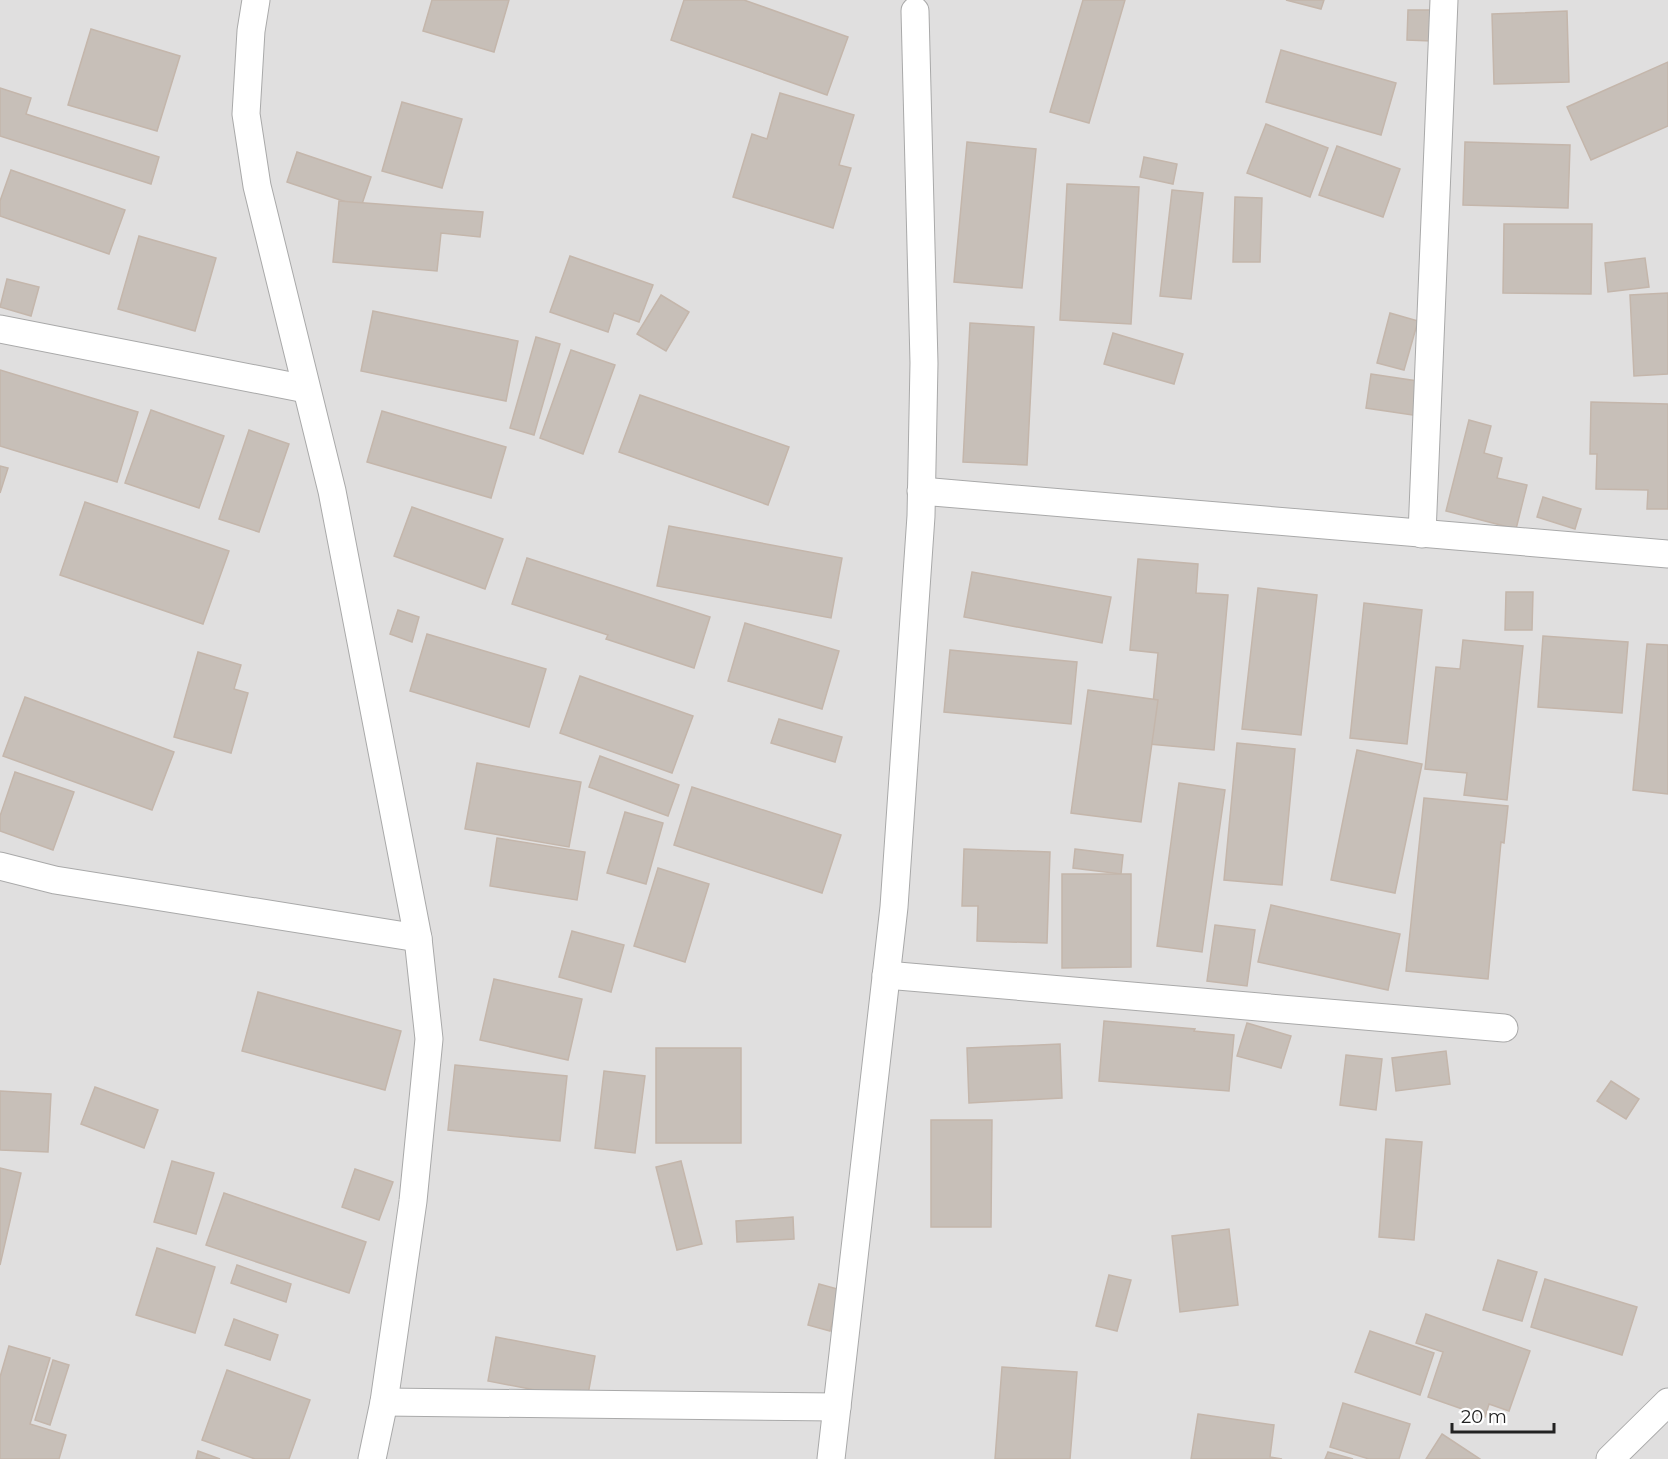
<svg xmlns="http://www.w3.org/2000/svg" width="1668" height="1459" viewBox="0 0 1668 1459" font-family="Montserrat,sans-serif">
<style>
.residential{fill:#e0dfdf}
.building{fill:#c7bfb8;stroke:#c4b6ab;stroke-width:1.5}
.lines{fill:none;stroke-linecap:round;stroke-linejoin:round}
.street-casing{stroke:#a9a9a9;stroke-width:29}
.street{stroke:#fff;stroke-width:27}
</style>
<rect width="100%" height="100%" fill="#f2efe9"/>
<rect class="residential" x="0" y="0" width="1668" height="1459"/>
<g class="building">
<polygon points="432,0 509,0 494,52 423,31"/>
<polygon points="684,0 744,0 848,37 827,95 671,40"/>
<polygon points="1083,0 1125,0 1089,123 1050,112"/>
<polygon points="1286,0 1324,0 1321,9"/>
<polygon points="1408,10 1432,10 1431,41 1407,40"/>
<polygon points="1567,11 1569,82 1494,84 1492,14"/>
<polygon points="91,29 180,56 157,131 68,105"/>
<polygon points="1281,50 1396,83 1381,135 1266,102"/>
<polygon points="1668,62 1668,126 1591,160 1567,107"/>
<polygon points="0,88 31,98 26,114 159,157 151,184 0,136"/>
<polygon points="780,93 854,115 839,165 851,168 833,228 733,197 752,134 767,139"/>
<polygon points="402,102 462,119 442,188 382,171"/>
<polygon points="1266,124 1328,148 1310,197 1247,173"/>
<polygon points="967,142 1036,149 1022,288 954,282"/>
<polygon points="1465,142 1570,145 1568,208 1463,205"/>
<polygon points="1337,146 1400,169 1383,217 1319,195"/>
<polygon points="297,152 371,177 361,207 287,182"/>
<polygon points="1144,157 1177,164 1173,184 1140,177"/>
<polygon points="11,170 125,210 109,254 0,216 0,201"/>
<polygon points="1067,184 1139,187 1131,324 1060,320"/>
<polygon points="1172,190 1203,193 1191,299 1160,296"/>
<polygon points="1235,197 1262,198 1260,262 1233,262"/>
<polygon points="339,201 483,212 480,237 441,233 437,271 333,262"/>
<polygon points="1504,224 1592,224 1591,294 1503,293"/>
<polygon points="139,236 216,258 195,331 118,309"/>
<polygon points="570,256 653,285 639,322 614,313 608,332 550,312"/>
<polygon points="1645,258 1649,287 1608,292 1605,263"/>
<polygon points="7,279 39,287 31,316 0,307"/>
<polygon points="1668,293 1668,374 1634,376 1630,295"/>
<polygon points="661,295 689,312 666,351 637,334"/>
<polygon points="373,311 518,341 506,401 361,371"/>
<polygon points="1390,313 1418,321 1404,370 1377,363"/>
<polygon points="970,323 1034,327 1027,465 963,462"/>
<polygon points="1113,333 1183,354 1174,384 1104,364"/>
<polygon points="536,337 560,344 534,435 510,428"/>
<polygon points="571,350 615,365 583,454 540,438"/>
<polygon points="0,370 138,412 117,482 0,446"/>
<polygon points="1371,374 1424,382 1419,416 1366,408"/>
<polygon points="640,395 789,447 768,505 619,452"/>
<polygon points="1591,402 1668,404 1668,509 1647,509 1648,490 1596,489 1597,454 1590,454"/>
<polygon points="151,410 224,436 199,508 125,483"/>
<polygon points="382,411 506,447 491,498 367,462"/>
<polygon points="1469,420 1491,426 1484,453 1502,458 1497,478 1527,485 1516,529 1446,511"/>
<polygon points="249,430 289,444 259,532 219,519"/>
<polygon points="0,466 8,468 0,493"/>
<polygon points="1543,497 1581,509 1575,529 1537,517"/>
<polygon points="85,502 229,551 203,624 60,575"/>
<polygon points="412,507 503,539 485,589 394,556"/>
<polygon points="669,526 842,558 831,618 657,586"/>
<polygon points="527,558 710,617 694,668 606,639 608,635 512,604"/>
<polygon points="1138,559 1198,564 1196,593 1228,595 1214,750 1149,744 1158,653 1130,650"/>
<polygon points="972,572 1111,597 1102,643 964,617"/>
<polygon points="1258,588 1317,595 1301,735 1242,729"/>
<polygon points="1506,592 1533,592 1532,630 1505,630"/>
<polygon points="1364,603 1422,610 1407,744 1350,738"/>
<polygon points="398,610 419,617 412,642 390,634"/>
<polygon points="745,623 839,651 822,709 728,681"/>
<polygon points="427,634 546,669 529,727 410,691"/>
<polygon points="1543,636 1628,642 1622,713 1538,707"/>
<polygon points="1463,640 1523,646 1507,800 1464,795 1467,773 1425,769 1436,667 1460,669"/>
<polygon points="1647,644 1668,645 1668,794 1633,790"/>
<polygon points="950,650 1077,662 1071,724 944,712"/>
<polygon points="198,652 241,665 234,689 248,693 231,753 174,737"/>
<polygon points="580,676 693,716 672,773 560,733"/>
<polygon points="1088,690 1158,700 1141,822 1071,813"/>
<polygon points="25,697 174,752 152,810 3,756"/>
<polygon points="779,719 842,737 835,762 771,743"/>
<polygon points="1237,743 1295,749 1282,885 1224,880"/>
<polygon points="1357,750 1422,764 1395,893 1331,880"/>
<polygon points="600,756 679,785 668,816 589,787"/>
<polygon points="477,763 581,782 569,847 465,829"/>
<polygon points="15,772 74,792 53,850 0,831 0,816"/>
<polygon points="1179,783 1225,790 1202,952 1157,946"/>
<polygon points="692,787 841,835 822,893 674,845"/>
<polygon points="1424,798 1508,806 1504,843 1501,842 1488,979 1406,971"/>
<polygon points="625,812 663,823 646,884 607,873"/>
<polygon points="497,838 585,852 577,900 490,886"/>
<polygon points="964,849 1050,852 1047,943 977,941 978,906 962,906"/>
<polygon points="1075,849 1123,855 1121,874 1073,868"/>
<polygon points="658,868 709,884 685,962 634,946"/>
<polygon points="1062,874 1131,874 1131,967 1062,968"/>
<polygon points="1271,905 1400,934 1388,990 1258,962"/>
<polygon points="1215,925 1255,930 1247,986 1207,981"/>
<polygon points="572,931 624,945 611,992 559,977"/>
<polygon points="494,979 582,999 568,1060 480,1040"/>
<polygon points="258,992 401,1031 385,1090 242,1051"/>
<polygon points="1104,1021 1195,1029 1194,1031 1234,1035 1229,1091 1099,1081"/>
<polygon points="1247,1023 1291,1036 1281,1068 1237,1056"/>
<polygon points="1060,1044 1062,1098 969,1103 967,1048"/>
<rect x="656" y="1048" width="85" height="95"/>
<polygon points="1446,1051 1450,1084 1396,1091 1392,1058"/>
<polygon points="1346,1055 1382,1059 1376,1110 1340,1105"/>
<polygon points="455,1065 567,1076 560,1141 448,1130"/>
<polygon points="604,1071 645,1076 635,1153 595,1148"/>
<polygon points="1611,1081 1639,1099 1626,1119 1597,1101"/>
<polygon points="95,1087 158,1110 144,1148 81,1124"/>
<polygon points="0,1091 51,1094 48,1152 0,1150"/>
<polygon points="931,1120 992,1120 991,1227 931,1227"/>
<polygon points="1386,1139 1422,1142 1414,1240 1379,1237"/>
<polygon points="172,1161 214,1173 196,1234 154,1222"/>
<polygon points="681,1161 702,1244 677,1250 656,1167"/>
<polygon points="0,1168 21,1173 0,1265"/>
<polygon points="355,1169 393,1182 379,1220 342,1207"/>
<polygon points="224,1193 366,1242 349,1293 206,1245"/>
<polygon points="793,1217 794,1239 737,1242 736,1221"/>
<polygon points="1229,1229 1238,1305 1180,1312 1172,1236"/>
<polygon points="157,1248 215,1267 195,1333 136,1315"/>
<polygon points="1498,1260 1537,1272 1522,1321 1483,1310"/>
<polygon points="237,1265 291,1284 286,1302 231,1283"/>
<polygon points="1109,1275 1131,1280 1117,1331 1096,1326"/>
<polygon points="1545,1279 1637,1307 1622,1355 1531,1327"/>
<polygon points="819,1284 841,1290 830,1331 808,1325"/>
<polygon points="1426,1314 1530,1351 1509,1411 1489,1404 1485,1417 1428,1397 1443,1352 1416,1343"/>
<polygon points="234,1319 278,1335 270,1360 225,1345"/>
<polygon points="1370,1331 1434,1353 1420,1395 1355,1372"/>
<polygon points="496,1337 595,1356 587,1400 488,1381"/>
<polygon points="9,1346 50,1358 30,1424 66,1435 59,1459 0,1459 0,1377"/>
<polygon points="53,1360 69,1365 50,1425 35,1420"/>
<polygon points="1002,1367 1077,1372 1070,1459 995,1459"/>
<polygon points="227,1370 310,1400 289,1459 255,1459 202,1440"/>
<polygon points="1343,1403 1410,1424 1399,1459 1369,1459 1330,1447"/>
<polygon points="1198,1414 1274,1425 1270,1457 1282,1459 1191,1459"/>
<polygon points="1442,1434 1480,1459 1426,1459"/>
<polygon points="198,1451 220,1459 196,1459"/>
<polygon points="1328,1452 1353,1459 1325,1459"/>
</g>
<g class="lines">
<g class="street-casing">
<g id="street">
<polyline points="256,0 251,31 246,114 257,186 332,491 418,938 429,1039 413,1201 384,1402 372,1459"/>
<polyline points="0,329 306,389"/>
<polyline points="921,491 1668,554"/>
<polyline points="1422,534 1444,0"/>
<polyline points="0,866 55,880 418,938"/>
<polyline points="886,975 1504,1028"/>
<polyline points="384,1402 837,1407"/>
<polyline points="831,1459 894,907 921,516 924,363 915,11"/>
<polyline points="1610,1459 1668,1402"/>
</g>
</g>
<use href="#street" class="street"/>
</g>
<path d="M1452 1423v9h102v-9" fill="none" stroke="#222222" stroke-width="3"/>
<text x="1461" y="1423" font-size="18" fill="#222222" stroke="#ffffff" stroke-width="4.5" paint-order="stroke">20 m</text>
</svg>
